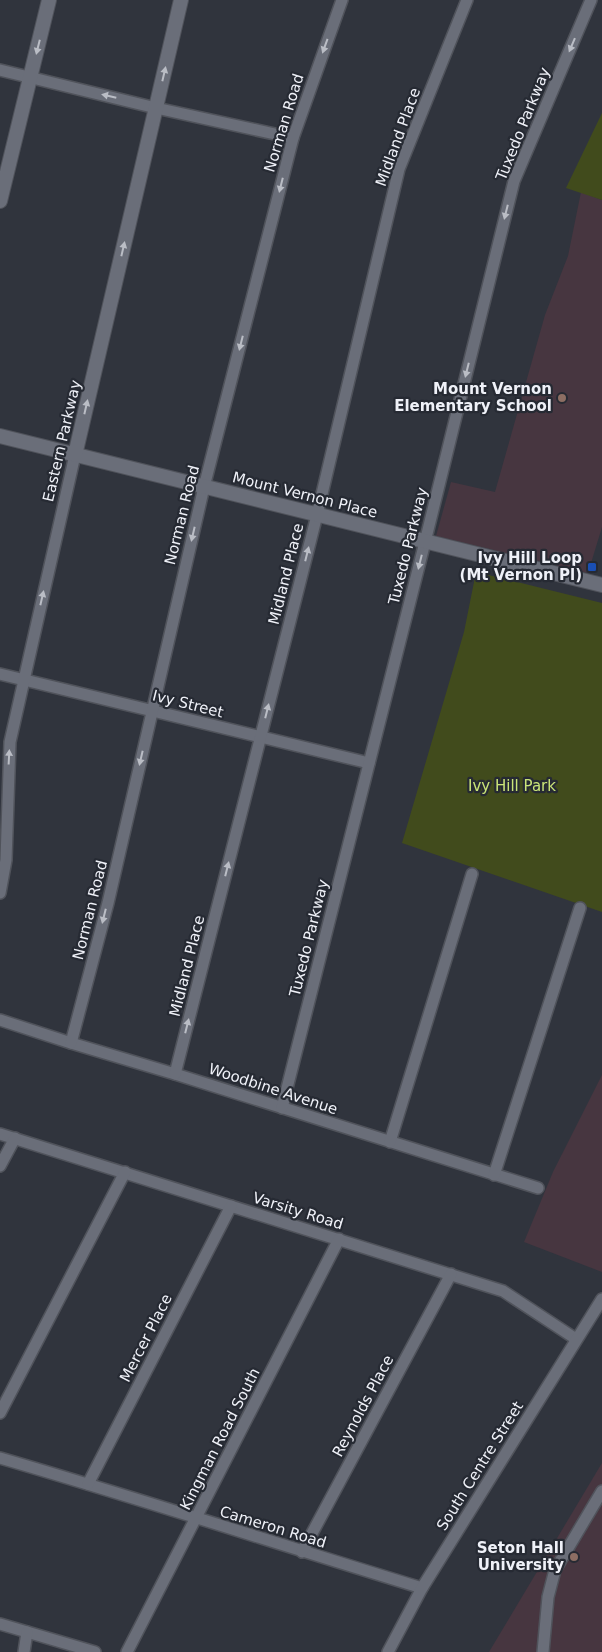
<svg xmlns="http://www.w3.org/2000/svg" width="602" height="1652" viewBox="0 0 602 1652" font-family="'DejaVu Sans',sans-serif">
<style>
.education{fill:#473640}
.green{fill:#414b1c}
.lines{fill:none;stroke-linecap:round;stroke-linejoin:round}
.minor-casing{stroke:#50535b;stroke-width:14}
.tertiary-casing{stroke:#50535b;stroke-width:16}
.minor{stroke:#6a6e79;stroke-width:11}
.tertiary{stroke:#6a6e79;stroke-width:14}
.oneway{fill:#babdc5}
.education-dot{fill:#8d6e63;stroke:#262a33;stroke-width:2}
.transit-dot{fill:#1a4fb4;stroke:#262a33;stroke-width:2}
.labels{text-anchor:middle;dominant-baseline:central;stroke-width:4.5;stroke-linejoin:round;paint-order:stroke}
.street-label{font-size:15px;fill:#eff1f8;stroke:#262a33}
.poi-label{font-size:15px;font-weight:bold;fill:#eff1f8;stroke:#262a33;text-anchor:end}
.park-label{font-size:15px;fill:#cae478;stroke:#262a33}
</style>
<rect width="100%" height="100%" fill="#30343d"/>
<g class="education">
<polygon points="581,192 602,200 602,527 588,573 436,536 451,482 495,492 545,315 568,256"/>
<polygon points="602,1075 602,1272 524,1242 553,1172"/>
<polygon points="602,1463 602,1652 489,1652"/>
</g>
<g class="green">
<polygon points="602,113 602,200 566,188"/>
<polygon points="476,572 602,603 602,912 402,843 464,632"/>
</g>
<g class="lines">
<g class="minor-casing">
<g id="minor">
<polyline points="0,70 156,108 293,138"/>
<polyline points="0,674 369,763"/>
<polyline points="0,893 6,860 10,742 75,455"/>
<polyline points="0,1020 71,1043 175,1074 538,1188"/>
<polyline points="71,1043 108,903 204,487 293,138 342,0"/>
<polyline points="175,1074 317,515 399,169 467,0"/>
<polyline points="282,1108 425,542 514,181 591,0"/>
<polyline points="0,1134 503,1291 576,1339"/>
<polyline points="390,1142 472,874"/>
<polyline points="0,1166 15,1138"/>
<polyline points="494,1175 580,908"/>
<polyline points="0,1413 125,1172"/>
<path d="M0,1458C141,1499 281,1545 422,1588"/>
<polyline points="88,1484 231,1206"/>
<polyline points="302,1552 451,1274"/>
<polyline points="0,1624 95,1652"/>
<polyline points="24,1652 27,1632"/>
<polyline points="127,1652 339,1239"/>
<polyline points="388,1652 422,1588 602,1299"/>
<polyline points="543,1652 548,1597 555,1570 602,1491"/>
</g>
</g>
<g class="tertiary-casing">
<g id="tertiary">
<polyline points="0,201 49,0"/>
<polyline points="0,436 602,585"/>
<polyline points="75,455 181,0"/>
</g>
</g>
<use href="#minor" class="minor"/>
<use href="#tertiary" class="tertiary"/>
</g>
<defs><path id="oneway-solid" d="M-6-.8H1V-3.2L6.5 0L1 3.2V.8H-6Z" transform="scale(1.25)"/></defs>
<g class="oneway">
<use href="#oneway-solid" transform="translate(572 45) rotate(113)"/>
<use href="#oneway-solid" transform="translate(325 46) rotate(110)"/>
<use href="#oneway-solid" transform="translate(38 47) rotate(104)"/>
<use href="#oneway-solid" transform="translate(164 74) rotate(-77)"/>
<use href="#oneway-solid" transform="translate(109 96) rotate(-167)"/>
<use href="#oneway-solid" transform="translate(281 185) rotate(104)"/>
<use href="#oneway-solid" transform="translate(506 212) rotate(104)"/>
<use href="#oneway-solid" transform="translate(123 249) rotate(-77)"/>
<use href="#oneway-solid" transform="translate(241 343) rotate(104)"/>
<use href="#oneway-solid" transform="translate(467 370) rotate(104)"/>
<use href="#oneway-solid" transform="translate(86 407) rotate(-77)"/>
<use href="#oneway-solid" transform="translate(193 534) rotate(103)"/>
<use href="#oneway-solid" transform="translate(307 554) rotate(-76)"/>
<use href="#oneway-solid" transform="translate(420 562) rotate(104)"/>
<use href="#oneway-solid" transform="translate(42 598) rotate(-77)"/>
<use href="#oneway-solid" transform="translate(267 711) rotate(-76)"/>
<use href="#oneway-solid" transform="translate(9 757) rotate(-87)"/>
<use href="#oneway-solid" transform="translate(141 758) rotate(103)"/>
<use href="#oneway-solid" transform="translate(227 869) rotate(-76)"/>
<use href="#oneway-solid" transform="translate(104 916) rotate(104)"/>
<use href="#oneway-solid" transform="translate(187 1026) rotate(-76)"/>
</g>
<g class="education-dot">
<circle cx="562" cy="398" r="5"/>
<circle cx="574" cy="1557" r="5"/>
</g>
<rect class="transit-dot" x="587" y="562" width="10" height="10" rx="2.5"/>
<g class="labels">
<g class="street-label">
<text transform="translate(284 123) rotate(-73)">Norman Road</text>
<text transform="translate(523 124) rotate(-68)">Tuxedo Parkway</text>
<text transform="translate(398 137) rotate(-70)">Midland Place</text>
<text transform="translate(62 441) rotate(-77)">Eastern Parkway</text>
<text transform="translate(305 495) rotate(14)">Mount Vernon Place</text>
<text transform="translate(182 515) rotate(-76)">Norman Road</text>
<text transform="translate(408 546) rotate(-76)">Tuxedo Parkway</text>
<text transform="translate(286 574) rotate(-76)">Midland Place</text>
<text transform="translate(188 704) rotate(14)">Ivy Street</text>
<text transform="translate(90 910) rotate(-76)">Norman Road</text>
<text transform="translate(309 938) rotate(-76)">Tuxedo Parkway</text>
<text transform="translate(187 966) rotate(-76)">Midland Place</text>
<text transform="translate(273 1089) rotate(18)">Woodbine Avenue</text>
<text transform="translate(298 1211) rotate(17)">Varsity Road</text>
<text transform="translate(146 1338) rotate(-63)">Mercer Place</text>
<text transform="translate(363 1406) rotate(-62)">Reynolds Place</text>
<text transform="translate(220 1439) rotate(-63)">Kingman Road South</text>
<text transform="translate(480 1466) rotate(-58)">South Centre Street</text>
<text transform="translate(273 1527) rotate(17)">Cameron Road</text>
</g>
<g class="poi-label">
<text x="552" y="389">Mount Vernon<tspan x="552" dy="17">Elementary School</tspan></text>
<text x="582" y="558">Ivy Hill Loop<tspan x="582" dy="17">(Mt Vernon Pl)</tspan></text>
<text x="564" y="1548">Seton Hall<tspan x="564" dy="17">University</tspan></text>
</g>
<g class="park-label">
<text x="512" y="786">Ivy Hill Park</text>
</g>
</g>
</svg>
